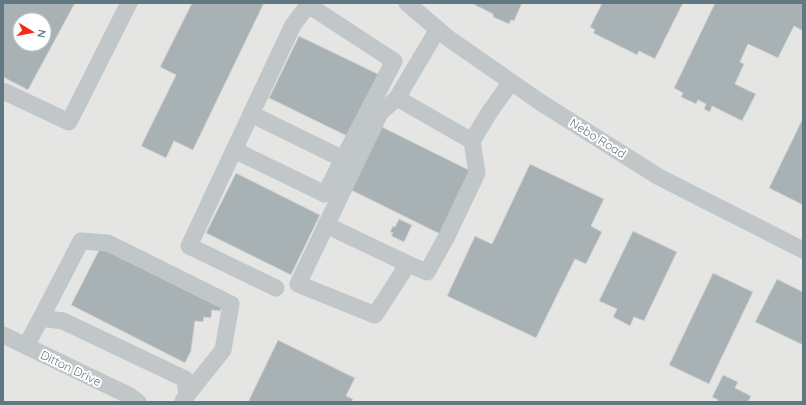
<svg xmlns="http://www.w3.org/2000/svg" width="806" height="405" viewBox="0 0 806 405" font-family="Quicksand,sans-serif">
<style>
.built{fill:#e5e5e3;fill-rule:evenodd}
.building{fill:#a8b2b5;stroke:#d5d5d3;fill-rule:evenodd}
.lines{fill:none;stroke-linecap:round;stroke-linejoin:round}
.minor{stroke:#c1c6c8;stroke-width:17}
.labels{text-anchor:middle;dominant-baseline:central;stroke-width:4;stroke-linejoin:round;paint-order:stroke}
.street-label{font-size:12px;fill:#617883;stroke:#fff}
</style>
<rect width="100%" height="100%" fill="#f4f4f0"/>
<path class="built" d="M3,3H803V402H3ZM20,20H44V44H20Z"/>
<g class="building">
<path d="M3,3H75L28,90L3,77ZM20,20H44V44H20Z"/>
<polygon points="192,3 264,3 193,150 174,141 166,158 141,146 176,75 160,67"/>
<polygon points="471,3 522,3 514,21 511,20 509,24 493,17 493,14"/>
<polygon points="602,3 683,3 655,59 639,51 637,55 593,33 595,30 590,27"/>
<polygon points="715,3 803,3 803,31 794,26 778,58 748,44 740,62 744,64 735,84 756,94 742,121 712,106 710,112 704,109 706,104 698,100 696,104 681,97 683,93 674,88"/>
<polygon points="299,36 380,75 349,137 269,98"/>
<polygon points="803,118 803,205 769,188"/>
<polygon points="382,127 471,171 440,234 351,190"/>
<polygon points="530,164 604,199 591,226 602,232 586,264 575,259 536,338 447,296 475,236 492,244"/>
<polygon points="236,173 320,215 291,275 206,233"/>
<polygon points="399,219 412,225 404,242 391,236 393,233 390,232 393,226 395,227"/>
<polygon points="633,231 677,252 644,321 634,317 630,326 613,317 617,309 599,301"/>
<polygon points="99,250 113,250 224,303 220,311 212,310 211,318 204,317 203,322 195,321 191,351 185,363 71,305"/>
<polygon points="713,273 753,292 709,384 669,365"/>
<polygon points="777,279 803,292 803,345 755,322"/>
<polygon points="278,340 355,378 346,396 353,399 351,402 248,402"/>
<polygon points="723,375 738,382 735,388 751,396 748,402 717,402 718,400 712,397"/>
</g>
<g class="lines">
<g class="minor">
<polyline points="407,3 448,38 540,102 659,177 803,250"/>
<polyline points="308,5 293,25 251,114 343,159"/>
<polyline points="438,29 397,98 472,141 489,113 511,82"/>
<polyline points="3,91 69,122 129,3"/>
<polyline points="397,98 380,113 298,284 375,315 408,264 427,272 446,238 477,173 472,141"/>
<polyline points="251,114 189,246 276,288"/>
<polyline points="234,150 325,194 394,61 308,5 309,3"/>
<polyline points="326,225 408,264"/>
<polyline points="41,318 81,241 108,243 231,304 223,350 187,395"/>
<polyline points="3,335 130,396 138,402"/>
<polyline points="26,346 41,318 63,321 185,379 187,395 183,401"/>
</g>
</g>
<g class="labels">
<g class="street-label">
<text transform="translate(598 138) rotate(32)">Nebo Road</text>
<text transform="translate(71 368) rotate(26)">Ditton Drive</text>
</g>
</g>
<rect width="806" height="405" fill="none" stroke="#617883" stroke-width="8"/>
<g transform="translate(32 32) rotate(100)"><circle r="19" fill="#ffffff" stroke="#c0c9cd"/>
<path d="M0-3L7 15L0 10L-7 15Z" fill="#f12e13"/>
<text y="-6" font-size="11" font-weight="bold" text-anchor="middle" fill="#617883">N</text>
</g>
</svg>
